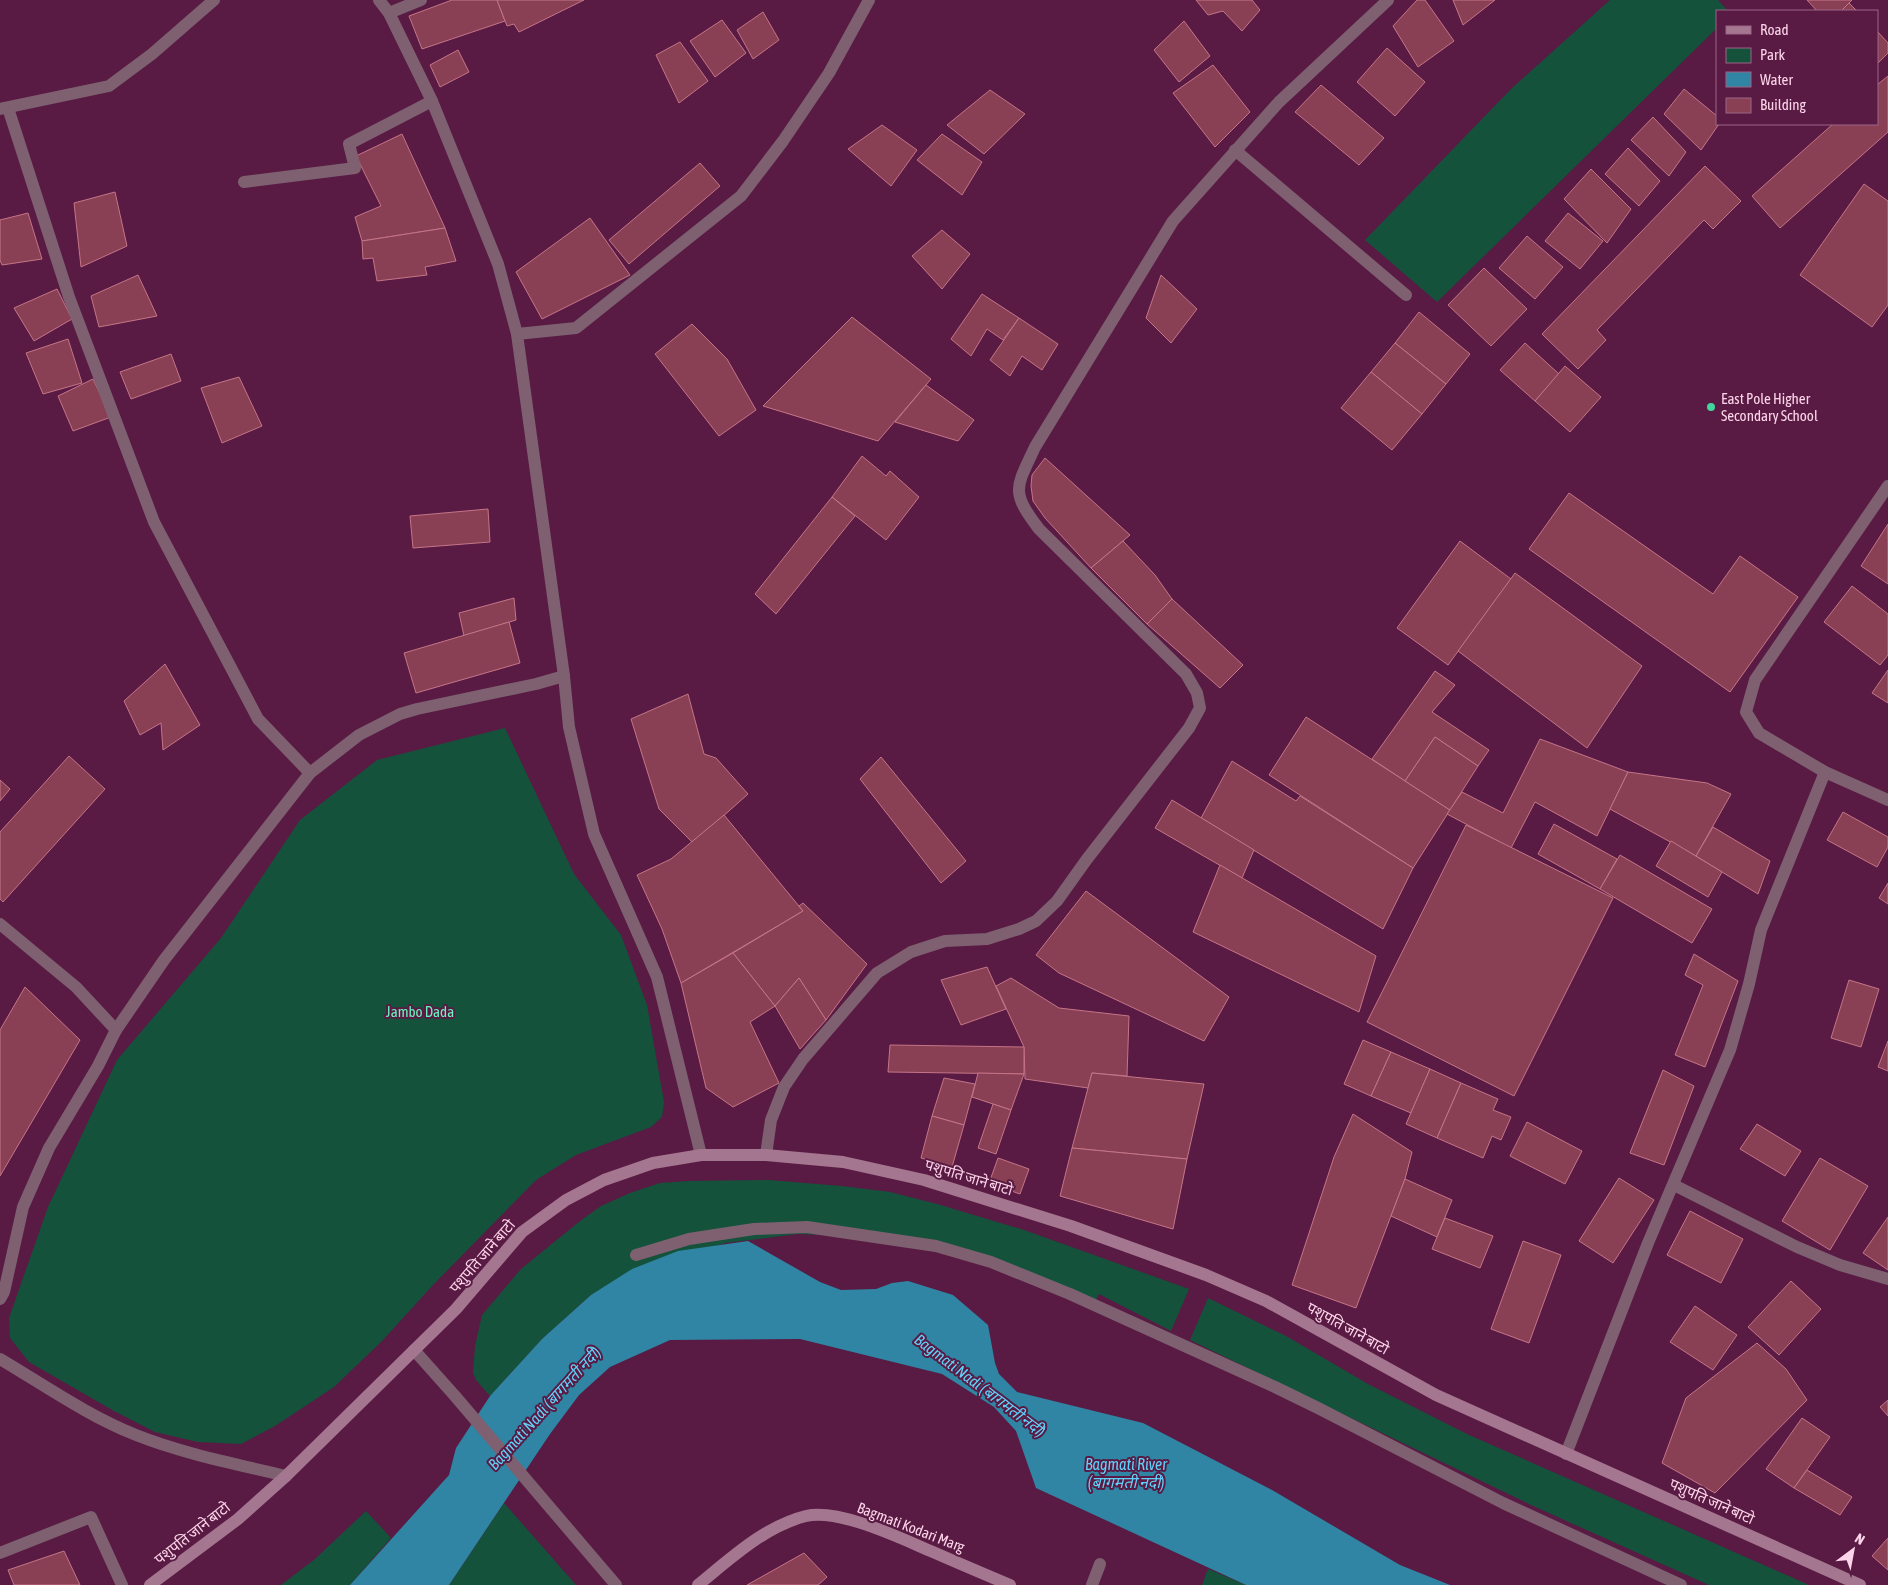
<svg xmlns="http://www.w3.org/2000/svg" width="1888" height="1585" viewBox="0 0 1888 1585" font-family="'Asap Condensed','Noto Sans Devanagari',sans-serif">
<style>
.green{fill:#14523c}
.water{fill:#2f85a3}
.building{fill:#8a4054;stroke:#c57588}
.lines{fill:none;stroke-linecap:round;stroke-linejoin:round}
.lane{stroke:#7e6070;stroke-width:12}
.street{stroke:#7e6070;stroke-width:12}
.secondary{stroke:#a57690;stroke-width:12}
.poi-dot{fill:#43d4a0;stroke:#591b43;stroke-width:2}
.labels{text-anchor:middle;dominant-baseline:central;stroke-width:4;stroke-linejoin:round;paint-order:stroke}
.poi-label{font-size:15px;fill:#fdd5ea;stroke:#591b43;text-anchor:start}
.park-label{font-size:15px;fill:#68f4be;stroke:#591b43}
.street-label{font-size:15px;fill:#fdd5ea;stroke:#591b43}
.water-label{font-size:16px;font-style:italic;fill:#61d1f9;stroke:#591b43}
</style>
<rect width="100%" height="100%" fill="#591b43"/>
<g class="green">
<polygon points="1610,0 1718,0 1728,11 1717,11 1717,28 1437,302 1365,240 1512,88"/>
<polygon points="505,728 574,874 621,935 647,1005 664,1102 662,1117 651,1127 576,1155 536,1180 433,1285 382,1341 334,1387 275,1426 241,1444 198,1442 155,1432 114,1411 29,1362 10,1338 9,1318 48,1207 117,1060 221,938 300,820 377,760"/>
<polygon points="768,1180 842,1186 890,1192 937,1204 1024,1230 1189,1289 1171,1331 1099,1294 1091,1309 992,1266 933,1249 846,1236 798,1234 725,1243 591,1295 542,1339 490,1396 476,1380 473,1373 475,1346 482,1315 521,1269 580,1221 601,1206 630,1193 660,1183 688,1181"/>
<polygon points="1208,1298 1286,1336 1368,1384 1467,1434 1809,1585 1709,1585 1531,1505 1190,1340"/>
<polygon points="504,1503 576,1585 449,1585"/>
<polygon points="366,1511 391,1538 350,1585 281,1585 315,1559"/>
<polygon points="1208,1569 1246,1585 1202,1585"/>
</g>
<polygon class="water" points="748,1241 820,1282 841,1290 876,1289 892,1283 908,1281 953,1295 988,1325 995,1363 999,1374 1017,1392 1143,1423 1272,1490 1400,1565 1450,1585 1246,1585 1036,1488 1016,1431 994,1407 942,1374 800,1339 670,1340 610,1367 579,1395 550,1434 449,1585 350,1585 449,1475 456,1448 490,1396 542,1339 591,1295 632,1269 678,1251"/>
<g class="building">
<polygon points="452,0 497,0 505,21 422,49 409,16"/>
<polygon points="497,0 584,0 519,32 514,24 507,26"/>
<polygon points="1196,0 1252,0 1260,10 1242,31 1223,11 1208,15"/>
<polygon points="1417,0 1425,0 1454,41 1418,67 1393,26"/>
<polygon points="1453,0 1495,0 1463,25"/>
<polygon points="1807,0 1852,0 1841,11 1817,11"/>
<polygon points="1849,3 1857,11 1841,11"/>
<polygon points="763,12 779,40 753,59 737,30"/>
<polygon points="722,20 746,53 715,77 690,41"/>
<polygon points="1184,21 1210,56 1179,82 1154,50"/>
<polygon points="1877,31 1888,43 1888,53 1877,64"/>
<polygon points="680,42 708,81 679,103 656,55"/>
<polygon points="1387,48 1425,82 1395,116 1357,82"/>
<polygon points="458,50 469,72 440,87 430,65"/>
<polygon points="1213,65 1250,112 1215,147 1173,93"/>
<polygon points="1888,76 1888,132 1780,228 1752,196 1833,124 1877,124 1877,85"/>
<polygon points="1321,85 1384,138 1359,165 1295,112"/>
<polygon points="1684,89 1717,116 1717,124 1719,124 1701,150 1664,114"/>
<polygon points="990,90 1025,114 984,154 947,125"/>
<polygon points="1653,117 1686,152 1669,176 1631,140"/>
<polygon points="882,125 917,150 891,186 848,149"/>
<polygon points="402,134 445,228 362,241 355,217 381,206 356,156"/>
<polygon points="942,134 982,162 962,195 917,160"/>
<polygon points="1628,148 1660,181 1639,206 1605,174"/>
<polygon points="700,163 720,186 629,264 609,240"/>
<polygon points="1705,166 1741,201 1713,229 1704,220 1597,330 1606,340 1578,369 1542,334"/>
<polygon points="1591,169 1631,209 1607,243 1564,199"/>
<polygon points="1864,184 1888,201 1888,305 1872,327 1800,275"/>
<polygon points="115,192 127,246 81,267 74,203"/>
<polygon points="28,213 42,259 2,265 0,260 0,220"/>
<polygon points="1568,213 1603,241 1580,269 1545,241"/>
<polygon points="590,218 630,275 542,319 516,272"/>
<polygon points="445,228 456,261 425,267 427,275 377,281 373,258 363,259 362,241"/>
<polygon points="942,230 970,254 942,289 912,256"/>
<polygon points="1527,236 1563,267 1535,299 1499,268"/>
<polygon points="1484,268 1527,309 1491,346 1448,305"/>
<polygon points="138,275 157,316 99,327 91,296"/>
<polygon points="1161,275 1197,309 1171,343 1146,318"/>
<polygon points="57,289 72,319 34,341 14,308"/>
<polygon points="982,294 1019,318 1003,340 987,329 971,356 951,339"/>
<polygon points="1419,312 1470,354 1446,384 1395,343"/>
<polygon points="852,317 931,379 878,441 763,406"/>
<polygon points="1019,318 1058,344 1042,370 1022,356 1010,376 990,360"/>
<polygon points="692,324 727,359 756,410 719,436 655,354"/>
<polygon points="68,339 82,383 43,394 26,353"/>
<polygon points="1395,343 1446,384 1422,414 1371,372"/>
<polygon points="1525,343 1559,374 1535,401 1500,370"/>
<polygon points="171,354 181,381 131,399 120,372"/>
<polygon points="1565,366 1601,397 1570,432 1535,401"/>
<polygon points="1371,372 1422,414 1392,450 1341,408"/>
<polygon points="239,377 262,426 222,443 201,388"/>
<polygon points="93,379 111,417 73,431 58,396"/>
<polygon points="926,385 974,420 958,441 895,422"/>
<polygon points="862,456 886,476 890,471 919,497 886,540 832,497"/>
<polygon points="1045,458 1130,535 1091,568 1045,518 1033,501 1031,486 1032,475"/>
<polygon points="1569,493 1713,594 1740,556 1798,597 1730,692 1529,549"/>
<polygon points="832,497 855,516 776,614 755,594"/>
<polygon points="488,509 490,542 413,548 410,516"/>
<polygon points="1888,524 1888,584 1861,566"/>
<polygon points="1123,541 1155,575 1172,599 1147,624 1091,568"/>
<polygon points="1460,541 1511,579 1448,665 1397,628"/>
<polygon points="1515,573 1642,666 1587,748 1458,651"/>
<polygon points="1852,586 1888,614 1888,655 1880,665 1824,622"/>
<polygon points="514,598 516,620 464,636 459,613"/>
<polygon points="1172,599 1243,665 1220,688 1147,624"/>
<polygon points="509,622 520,663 416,693 404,653"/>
<polygon points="165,664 200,725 163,750 161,723 140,735 124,701"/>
<polygon points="1888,670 1888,703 1872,693"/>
<polygon points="1435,671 1455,685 1432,712 1489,750 1478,766 1435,737 1405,781 1372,759"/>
<polygon points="688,694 704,754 716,758 748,794 693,843 659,809 631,719"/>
<polygon points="1306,717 1450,810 1413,868 1269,775"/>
<polygon points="1435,737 1478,766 1450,810 1405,781"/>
<polygon points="1540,739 1628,772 1597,836 1535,802 1511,848 1447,814 1462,792 1503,813"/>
<polygon points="69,756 105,789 3,902 0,899 0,832"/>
<polygon points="881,757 966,861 941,883 860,779"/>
<polygon points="1232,761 1296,801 1300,796 1413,868 1383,929 1201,818"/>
<polygon points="1628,772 1707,783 1731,794 1696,856 1610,809"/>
<polygon points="0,780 10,789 0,801"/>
<polygon points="1172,800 1254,850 1242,878 1155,828"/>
<polygon points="1843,812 1888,837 1888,847 1877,867 1827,840"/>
<polygon points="724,815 803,911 681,983 662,929 637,875 671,859"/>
<polygon points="1554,824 1617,859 1600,889 1538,854"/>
<polygon points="1466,825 1613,898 1514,1096 1367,1022"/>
<polygon points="1713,827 1770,861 1758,894 1696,856"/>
<polygon points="1671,841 1722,872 1708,897 1656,866"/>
<polygon points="1620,855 1712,909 1692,943 1600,889"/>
<polygon points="1220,865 1376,956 1359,1012 1193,932"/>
<polygon points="1888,883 1888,904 1879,898"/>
<polygon points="1086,891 1229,997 1204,1041 1059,973 1036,955"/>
<polygon points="803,903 867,964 826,1020 799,978 775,1006 733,953 803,911 799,906"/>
<polygon points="733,953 775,1006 750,1022 779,1083 733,1107 706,1088 681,983"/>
<polygon points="1694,954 1738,981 1705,1067 1675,1055 1703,985 1685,975"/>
<polygon points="987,967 1006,1009 961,1025 941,980"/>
<polygon points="799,978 826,1020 800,1049 775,1006"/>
<polygon points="1011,978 1059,1008 1129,1016 1127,1076 1092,1073 1088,1088 1025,1079 1024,1047 996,986"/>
<polygon points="1849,980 1879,989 1861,1047 1831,1038"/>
<polygon points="25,987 80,1040 0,1176 0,1030"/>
<polygon points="1363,1040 1391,1052 1371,1096 1344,1084"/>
<polygon points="1888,1041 1888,1071 1878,1067"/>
<polygon points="890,1045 1024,1047 1024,1074 888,1072"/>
<polygon points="1391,1052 1430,1069 1411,1113 1371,1096"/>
<polygon points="1430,1069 1461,1083 1437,1138 1406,1124"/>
<polygon points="1663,1070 1694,1086 1664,1165 1630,1153"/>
<polygon points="978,1073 1024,1074 1011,1110 972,1097"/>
<polygon points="1092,1073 1204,1084 1187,1159 1072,1148"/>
<polygon points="944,1078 975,1084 964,1125 932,1116"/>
<polygon points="1461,1083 1498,1099 1493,1110 1511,1117 1501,1140 1492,1136 1483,1158 1437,1138"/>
<polygon points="993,1104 1011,1110 996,1154 978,1148"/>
<polygon points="1353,1114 1412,1152 1405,1179 1356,1308 1292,1285 1334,1157"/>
<polygon points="932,1116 964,1125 952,1167 921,1158"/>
<polygon points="1527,1122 1582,1151 1565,1184 1510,1156"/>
<polygon points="1757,1124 1801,1151 1785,1176 1740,1149"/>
<polygon points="1072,1148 1187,1159 1173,1229 1060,1196"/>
<polygon points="998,1158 1029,1169 1020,1194 989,1183"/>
<polygon points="1820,1158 1868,1186 1830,1250 1782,1221"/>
<polygon points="1619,1178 1654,1200 1613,1263 1579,1241"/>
<polygon points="1405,1179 1452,1200 1437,1237 1391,1216"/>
<polygon points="1690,1211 1743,1239 1721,1283 1667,1255"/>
<polygon points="1888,1217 1888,1270 1863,1253"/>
<polygon points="1445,1218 1493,1236 1480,1268 1432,1249"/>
<polygon points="1523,1241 1561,1255 1529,1343 1491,1329"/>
<polygon points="1791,1281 1821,1309 1779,1355 1748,1327"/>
<polygon points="1695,1306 1737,1335 1713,1370 1670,1342"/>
<polygon points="1757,1343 1786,1369 1807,1400 1715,1493 1662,1463 1686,1398"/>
<polygon points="1888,1400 1888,1416 1880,1407"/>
<polygon points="1802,1418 1830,1437 1794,1488 1766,1469"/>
<polygon points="1807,1470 1852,1497 1840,1515 1794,1488"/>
<polygon points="1888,1538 1888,1570 1872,1556"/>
<polygon points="64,1551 80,1585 14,1585 8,1570"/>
<polygon points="804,1553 827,1577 818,1585 747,1585"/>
</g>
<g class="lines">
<g class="lane">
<polyline points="244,182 355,168 349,144 432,101"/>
<polyline points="636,1255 689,1239 754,1229 807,1227 936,1246 991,1262 1070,1294 1275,1387 1318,1408 1503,1503 1681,1585"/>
<polyline points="0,1299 4,1292 23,1207 49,1148 98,1066 116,1030 164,960 310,773 359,735 400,714 417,709 536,684 564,676"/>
<polyline points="0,1553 91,1517 122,1585"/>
<polyline points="1092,1585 1100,1564"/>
</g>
<g class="street">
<polyline points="379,0 389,13 432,101 498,264 517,334 564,676 569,727 594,834 657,977 701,1155"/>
<polyline points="389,13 421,0"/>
<polyline points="8,108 69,297 154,522 258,719 310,773"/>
<polyline points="0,109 109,86 152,54 214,0"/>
<polyline points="1235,150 1406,295"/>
<polyline points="517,334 576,328 741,196 783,141 829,73 869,0"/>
<polyline points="1888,486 1755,680 1746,712 1759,733 1825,772 1888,800"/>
<polyline points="0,924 76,987 116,1030"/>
<path d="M766,1155L771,1120L784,1087L803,1059L877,973L911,952L945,941L987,939L1019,929L1036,921L1057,901L1087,859L1189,728L1200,708L1197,693L1186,674L1039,529C1010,491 1016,488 1035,447L1173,221L1279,102L1388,0"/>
<polyline points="1674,1185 1797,1247 1840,1265 1888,1279"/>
<polyline points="414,1350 455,1396 616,1585"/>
<path d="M0,1359C44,1385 88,1416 136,1435C184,1454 236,1464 286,1476"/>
<polyline points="1566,1454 1648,1243 1730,1050 1749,984 1761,930 1825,772"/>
</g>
<g class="secondary">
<polyline points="150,1585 238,1519 286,1476 456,1309 522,1232 566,1200 604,1180 653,1163 701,1155 766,1155 843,1162 924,1180 1071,1226 1206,1275 1266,1301 1436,1395 1860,1585"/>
<path d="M698,1585C730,1559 765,1526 806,1516C839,1508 902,1539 933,1552C958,1563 984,1574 1010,1585"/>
</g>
</g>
<circle class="poi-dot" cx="1711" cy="407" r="5"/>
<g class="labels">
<g class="poi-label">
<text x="1721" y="398">East Pole Higher<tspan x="1721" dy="17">Secondary School</tspan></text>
</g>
<g class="park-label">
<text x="420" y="1011">Jambo Dada</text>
</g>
<g class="street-label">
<text transform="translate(969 1177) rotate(17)">पशुपति जाने बाटो</text>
<text transform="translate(482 1256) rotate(-49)">पशुपति जाने बाटो</text>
<text transform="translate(1348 1328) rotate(29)">पशुपति जाने बाटो</text>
<text transform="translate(1712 1501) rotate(24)">पशुपति जाने बाटो</text>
<text transform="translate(911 1527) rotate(21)">Bagmati Kodari Marg</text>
<text transform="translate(192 1533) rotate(-38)">पशुपति जाने बाटो</text>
</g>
<g class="water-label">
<text transform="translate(980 1385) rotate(37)">Bagmati Nadi (बागमती नदी)</text>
<text transform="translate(544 1408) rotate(-48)">Bagmati Nadi (बागमती नदी)</text>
<text x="1126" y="1464">Bagmati River<tspan x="1126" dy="18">(बागमती नदी)</tspan></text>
</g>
</g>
<rect x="1716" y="10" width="162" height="115" fill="#591b43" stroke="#9b6586"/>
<rect x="1726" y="26" width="25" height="8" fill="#a57690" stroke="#9b6586"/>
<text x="1760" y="35" font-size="15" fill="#fdd5ea">Road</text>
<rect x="1726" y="48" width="25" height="15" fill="#14523c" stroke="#9b6586"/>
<text x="1760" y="60" font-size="15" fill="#fdd5ea">Park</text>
<rect x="1726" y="72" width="25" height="15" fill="#2f85a3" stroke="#9b6586"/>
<text x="1760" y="85" font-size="15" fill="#fdd5ea">Water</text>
<rect x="1726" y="98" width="25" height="15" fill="#8a4054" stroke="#9b6586"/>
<text x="1760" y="110" font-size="15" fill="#fdd5ea">Building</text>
<g transform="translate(1853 1550) rotate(32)" stroke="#591b43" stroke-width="4" paint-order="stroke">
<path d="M0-4L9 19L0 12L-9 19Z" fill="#fdd5ea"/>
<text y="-8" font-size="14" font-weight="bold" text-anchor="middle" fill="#fdd5ea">N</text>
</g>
</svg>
